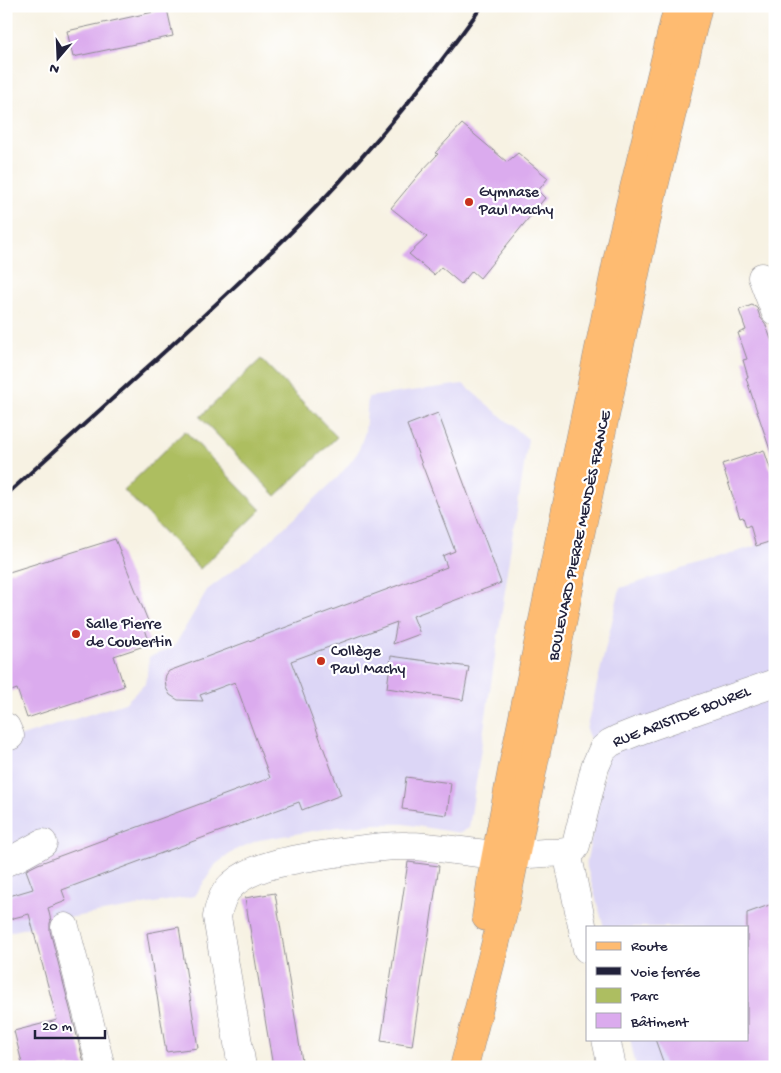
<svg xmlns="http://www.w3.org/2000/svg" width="781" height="1073" viewBox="0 0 781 1073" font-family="'Gochi Hand',sans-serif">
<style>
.built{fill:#dcd6f6}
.green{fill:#adbe61;stroke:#68704e}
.building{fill:#dbabee}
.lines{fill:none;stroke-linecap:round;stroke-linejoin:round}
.minor-casing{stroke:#8c8a8f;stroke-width:29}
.major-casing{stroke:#8c8a8f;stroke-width:29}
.minor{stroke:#fff;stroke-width:28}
.major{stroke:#febb71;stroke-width:28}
.rail{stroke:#22223b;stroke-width:4}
.poi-dot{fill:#c8321e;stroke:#fff;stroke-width:2}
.labels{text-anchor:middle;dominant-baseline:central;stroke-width:4.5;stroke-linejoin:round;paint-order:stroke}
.poi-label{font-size:16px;fill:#22223b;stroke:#fff;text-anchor:start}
.street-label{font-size:16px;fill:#22223b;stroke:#fff}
</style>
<rect width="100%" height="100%" fill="#fff"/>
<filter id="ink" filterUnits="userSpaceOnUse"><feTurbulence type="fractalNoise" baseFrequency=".02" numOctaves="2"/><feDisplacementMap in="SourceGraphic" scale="10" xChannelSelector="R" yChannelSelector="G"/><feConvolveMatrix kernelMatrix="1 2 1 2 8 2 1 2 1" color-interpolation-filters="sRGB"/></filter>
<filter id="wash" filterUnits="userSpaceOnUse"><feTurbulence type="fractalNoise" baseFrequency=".0096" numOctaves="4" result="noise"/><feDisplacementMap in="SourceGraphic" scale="20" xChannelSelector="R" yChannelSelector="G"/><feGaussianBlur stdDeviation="1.12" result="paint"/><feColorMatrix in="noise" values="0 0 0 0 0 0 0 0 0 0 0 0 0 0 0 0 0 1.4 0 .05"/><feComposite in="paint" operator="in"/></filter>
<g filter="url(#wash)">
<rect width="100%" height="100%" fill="#f7f2e3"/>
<g class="built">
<polygon points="463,384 528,439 469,828 460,833 404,824 374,824 337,827 259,840 237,849 216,864 195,896 39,923 38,925 6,933 6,741 125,703 145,684 147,676 149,657 174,647 207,590 261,549 338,477 349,464 358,452 365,432 368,397"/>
<polygon points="775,540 775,1067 636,1067 630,1039 747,1039 747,927 604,927 586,864 605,772 586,730 620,588"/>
</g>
<g class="green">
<polygon points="261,359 337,437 276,496 200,417"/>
<polygon points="185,431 261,510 200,569 124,490"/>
</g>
<g id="blocks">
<g class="building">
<polygon points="167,9 173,36 73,57 67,31"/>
<polygon points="462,124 507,162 518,153 548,178 538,191 545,198 480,278 472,271 461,284 441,267 434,275 409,254 427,237 391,208 420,173 438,154 435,153"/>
<polygon points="752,305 757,308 760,317 765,323 775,350 775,453 771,453 746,378 748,377 743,360 747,359 738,333 746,330 739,310"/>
<polygon points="438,413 501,583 413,616 420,634 393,644 397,622 291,661 341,795 302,810 299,802 62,890 66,901 48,908 51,921 50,923 50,931 85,1067 23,1067 14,1031 57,1020 29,914 6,920 6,897 33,889 26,870 38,864 270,778 235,682 200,695 203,701 178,700 170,695 166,688 165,679 166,675 169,671 447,567 443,556 455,551 407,425"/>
<polygon points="764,450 775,483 775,540 756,546 750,525 746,527 743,517 740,518 722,464"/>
<polygon points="115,539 148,621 143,623 150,644 114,656 124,686 27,718 17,689 6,693 6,573"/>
<polygon points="391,656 469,667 463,700 387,688"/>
<polygon points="406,777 451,783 447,815 402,809"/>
<polygon points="408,862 439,866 412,1046 381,1041"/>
<polygon points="275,893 303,1067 273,1067 245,898"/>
<polygon points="775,903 775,1067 665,1067 655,1039 747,1039 747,913"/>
<polygon points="179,927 198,1048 166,1052 147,933"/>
</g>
</g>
</g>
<g filter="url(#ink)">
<use href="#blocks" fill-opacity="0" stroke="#8c8a8f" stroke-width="1"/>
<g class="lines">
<g class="minor-casing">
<g id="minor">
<polyline points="762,277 775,311"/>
<polyline points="6,727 10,736"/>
<polyline points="567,852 587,949"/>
<polyline points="6,862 16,858 43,843"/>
<polyline points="65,927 101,1067"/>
<polyline points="606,1039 612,1067"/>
<path d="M242,1067L217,917C219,905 223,892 233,884C256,863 305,858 335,853C358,850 382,845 407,846C437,846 467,853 498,855C513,855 528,854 544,853C552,853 562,853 570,851L574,849L576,845L595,767L603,749L610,743L618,739L643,729L775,683"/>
</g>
</g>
<g class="major-casing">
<g id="major">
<polyline points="486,917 492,876 512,770 621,242 678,6"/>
<polyline points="464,1067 506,902 574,564 625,321 652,195 698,6"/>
</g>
</g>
<use href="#minor" class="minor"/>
<use href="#major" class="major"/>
<path class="rail" d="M6,495C58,448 111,400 163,353C215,305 267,258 316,207C376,144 431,77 482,6"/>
</g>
</g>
<g class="poi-dot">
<circle cx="469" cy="202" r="5"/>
<circle cx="76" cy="634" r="5"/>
<circle cx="321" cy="661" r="5"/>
</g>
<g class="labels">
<g class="poi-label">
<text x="479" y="193">Gymnase<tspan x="479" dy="18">Paul Machy</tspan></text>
<text x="86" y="625">Salle Pierre<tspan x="86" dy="18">de Coubertin</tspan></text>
<text x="331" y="652">Collège<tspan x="331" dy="18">Paul Machy</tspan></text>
</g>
<g class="street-label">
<text transform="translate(581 536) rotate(-78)">BOULEVARD PIERRE MENDÈS FRANCE</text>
<text transform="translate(682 718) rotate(-21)">RUE ARISTIDE BOUREL</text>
</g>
</g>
<rect width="781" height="1073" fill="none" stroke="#fff" stroke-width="25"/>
<rect x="586" y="926" width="162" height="115" fill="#ffffff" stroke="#a7a7b1"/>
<rect x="596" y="942" width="25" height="8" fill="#febb71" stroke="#a7a7b1"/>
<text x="631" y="950" font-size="15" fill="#22223b">Route</text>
<rect x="596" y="967" width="25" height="8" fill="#22223b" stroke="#a7a7b1"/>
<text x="631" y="976" font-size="15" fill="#22223b">Voie ferrée</text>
<rect x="596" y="988" width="25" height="15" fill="#adbe61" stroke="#a7a7b1"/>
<text x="631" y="1000" font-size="15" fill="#22223b">Parc</text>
<rect x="596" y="1013" width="25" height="15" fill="#dbabee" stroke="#a7a7b1"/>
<text x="631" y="1026" font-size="15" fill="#22223b">Bâtiment</text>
<g transform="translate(58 58) rotate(199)" stroke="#ffffff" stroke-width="4" paint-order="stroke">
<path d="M0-4L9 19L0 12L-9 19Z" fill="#22223b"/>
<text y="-8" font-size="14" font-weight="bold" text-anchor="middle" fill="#22223b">N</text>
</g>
<path d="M35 1030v8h70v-8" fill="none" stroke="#22223b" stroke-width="2.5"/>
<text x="42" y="1030" font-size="15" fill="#22223b" stroke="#ffffff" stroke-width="4" paint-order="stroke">20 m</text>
</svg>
